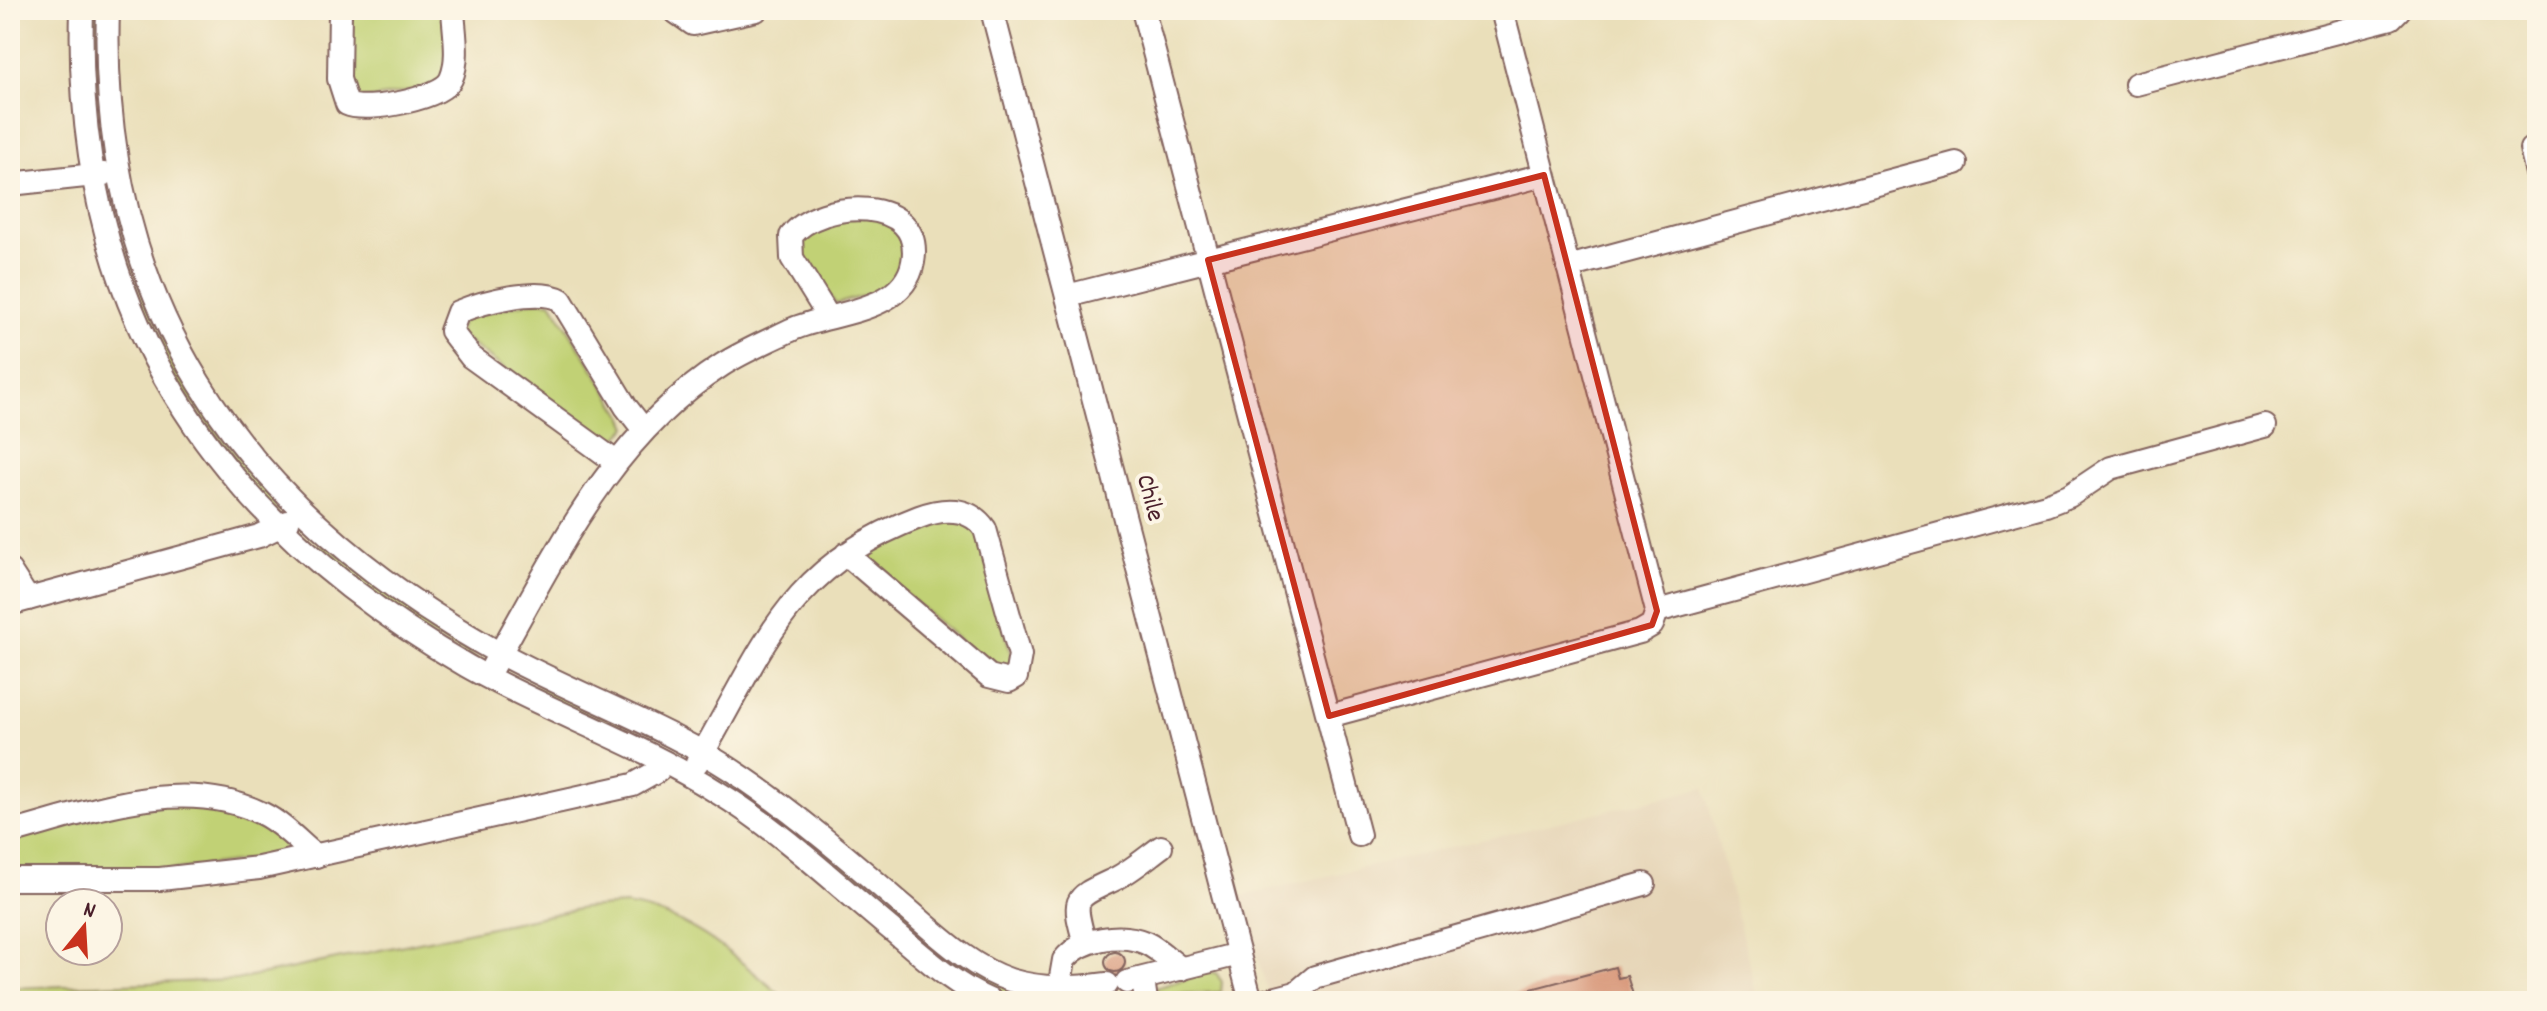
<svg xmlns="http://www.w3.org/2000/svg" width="2547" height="1011" viewBox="0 0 2547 1011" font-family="Dekko,sans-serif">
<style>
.built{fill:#e6d5b7}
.green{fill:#c1d174;stroke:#867850;stroke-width:2}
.building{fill:#d8987a}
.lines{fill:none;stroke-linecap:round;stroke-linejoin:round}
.minor-casing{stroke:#82625d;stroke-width:26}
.minor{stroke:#fff;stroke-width:22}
.marked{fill:#c8321e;fill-opacity:0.2;stroke:#c8321e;stroke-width:6;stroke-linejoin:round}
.labels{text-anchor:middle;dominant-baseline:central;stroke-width:8;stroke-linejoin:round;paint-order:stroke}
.street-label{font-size:26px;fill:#4a1f2b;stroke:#fcf5e5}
</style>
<rect width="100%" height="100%" fill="#fcf5e5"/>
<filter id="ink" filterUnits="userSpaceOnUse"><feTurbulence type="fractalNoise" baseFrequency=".0125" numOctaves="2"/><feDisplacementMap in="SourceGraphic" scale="16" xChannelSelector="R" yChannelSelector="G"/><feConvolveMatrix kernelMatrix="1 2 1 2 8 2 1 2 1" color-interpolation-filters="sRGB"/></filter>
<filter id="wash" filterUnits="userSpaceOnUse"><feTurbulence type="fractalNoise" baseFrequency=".006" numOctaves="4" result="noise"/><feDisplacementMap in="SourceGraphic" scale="32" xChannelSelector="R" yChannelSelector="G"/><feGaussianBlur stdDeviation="1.8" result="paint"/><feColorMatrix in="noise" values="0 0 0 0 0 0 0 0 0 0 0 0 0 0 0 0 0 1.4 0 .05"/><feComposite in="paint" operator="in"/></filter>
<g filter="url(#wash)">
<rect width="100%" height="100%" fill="#eadfba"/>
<polygon class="built" points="1704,788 1759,1001 1271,1001 1237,897"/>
<g class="green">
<polygon points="90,10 99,10 103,157 95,130"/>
<polygon points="347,10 446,10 447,69 437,86 354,102 344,59"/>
<polygon points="113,201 138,284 181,375 222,438 271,496 278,513 267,507 157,352 106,204"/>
<polygon points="867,216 898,229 906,260 891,288 836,304 802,258 802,236 837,221"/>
<polygon points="535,301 551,302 623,416 628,427 612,443 605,444 458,334 463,318"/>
<polygon points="954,517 977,530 1012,658 1010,667 1003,671 993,669 870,563 872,548 936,521"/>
<polygon points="310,545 329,548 423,619 457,639 477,660 421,630"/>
<polygon points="514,680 560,694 678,750 683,764"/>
<polygon points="717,779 755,797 1035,1001 1012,1001 973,986 720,786"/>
<polygon points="169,804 244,814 284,837 284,851 280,856 156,872 10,872 10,840 121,811"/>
<path d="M626,905C693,915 737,959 788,1001H10V988L236,980L583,908Z"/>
<polygon points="1207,972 1216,973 1222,982 1221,992 1158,995 1156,988"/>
</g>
<g id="blocks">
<g class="building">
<circle cx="1115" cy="962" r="10"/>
<polygon points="1615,967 1618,978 1627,976 1635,1001 1509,1001 1508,995"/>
</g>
</g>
</g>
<g filter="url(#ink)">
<use href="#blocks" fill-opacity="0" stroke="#82625d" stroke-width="2"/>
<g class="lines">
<g class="minor-casing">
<g id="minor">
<path d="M82,10C73,311 211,518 467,666C548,712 638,742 717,792C780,830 835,883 892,930C923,956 953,985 991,1001"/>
<path d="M108,10C98,301 236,502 483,644C568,693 664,723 745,779C799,816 849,859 899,902C933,930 967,966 1010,980C1043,990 1074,988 1107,984"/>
<path d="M340,10L339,79L347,104C366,113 442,99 451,79C460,59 454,31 453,10"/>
<polyline points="673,10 693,24 756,10"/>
<polyline points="992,10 1251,1001"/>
<polyline points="1143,10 1359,835"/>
<polyline points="2136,84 2391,18 2399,10"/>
<polyline points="2531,149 2537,173"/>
<polyline points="10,184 104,174"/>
<polyline points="1568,267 1956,163"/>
<polyline points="1067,296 1544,175"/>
<path d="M616,462L471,357L451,331L458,312C482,302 539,287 561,300L626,407L644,430"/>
<polyline points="10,571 28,599"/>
<polyline points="10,604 259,536 288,522"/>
<polyline points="1657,611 2046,505 2069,496 2111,468 2265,426"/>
<path d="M493,666C556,555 611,436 722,365C744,351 770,340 793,329C831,312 904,313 913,262C925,194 820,199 791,236L792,258L828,316"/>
<polyline points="1329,716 1640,632 1652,625 1657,611 1502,10"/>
<path d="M697,763C764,650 784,568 919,517C943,508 969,506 985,529L1020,655L1016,677L1009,681L989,676L846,554"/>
<path d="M10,833C89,812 183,774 263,814C283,824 299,842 316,856"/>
<polyline points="10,879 160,879 259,868 633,785 658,771 663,762"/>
<path d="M1085,944C1072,896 1073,899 1115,879C1131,871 1146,858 1161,847"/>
<polyline points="1143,979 1146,1001"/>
<polyline points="1127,982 1239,954"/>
<path d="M1057,1000L1064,960C1081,938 1121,932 1146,943C1159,949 1170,961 1182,969"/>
<polyline points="1265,1001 1296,993 1315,977 1644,884"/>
</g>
</g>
<use href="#minor" class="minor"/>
</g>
</g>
<path class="marked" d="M1544,175L1657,611L1652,625L1329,716L1208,260Z"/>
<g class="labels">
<g class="street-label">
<text transform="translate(1149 498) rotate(75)">Chile</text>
</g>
</g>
<rect width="2547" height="1011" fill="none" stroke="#fcf5e5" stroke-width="40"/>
<g transform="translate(84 927) rotate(18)"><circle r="38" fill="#fcf5e5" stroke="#b59f9b" stroke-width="2"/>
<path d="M0-6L14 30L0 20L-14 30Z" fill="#c8321e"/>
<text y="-12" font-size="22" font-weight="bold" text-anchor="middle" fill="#4a1f2b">N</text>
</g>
</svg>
